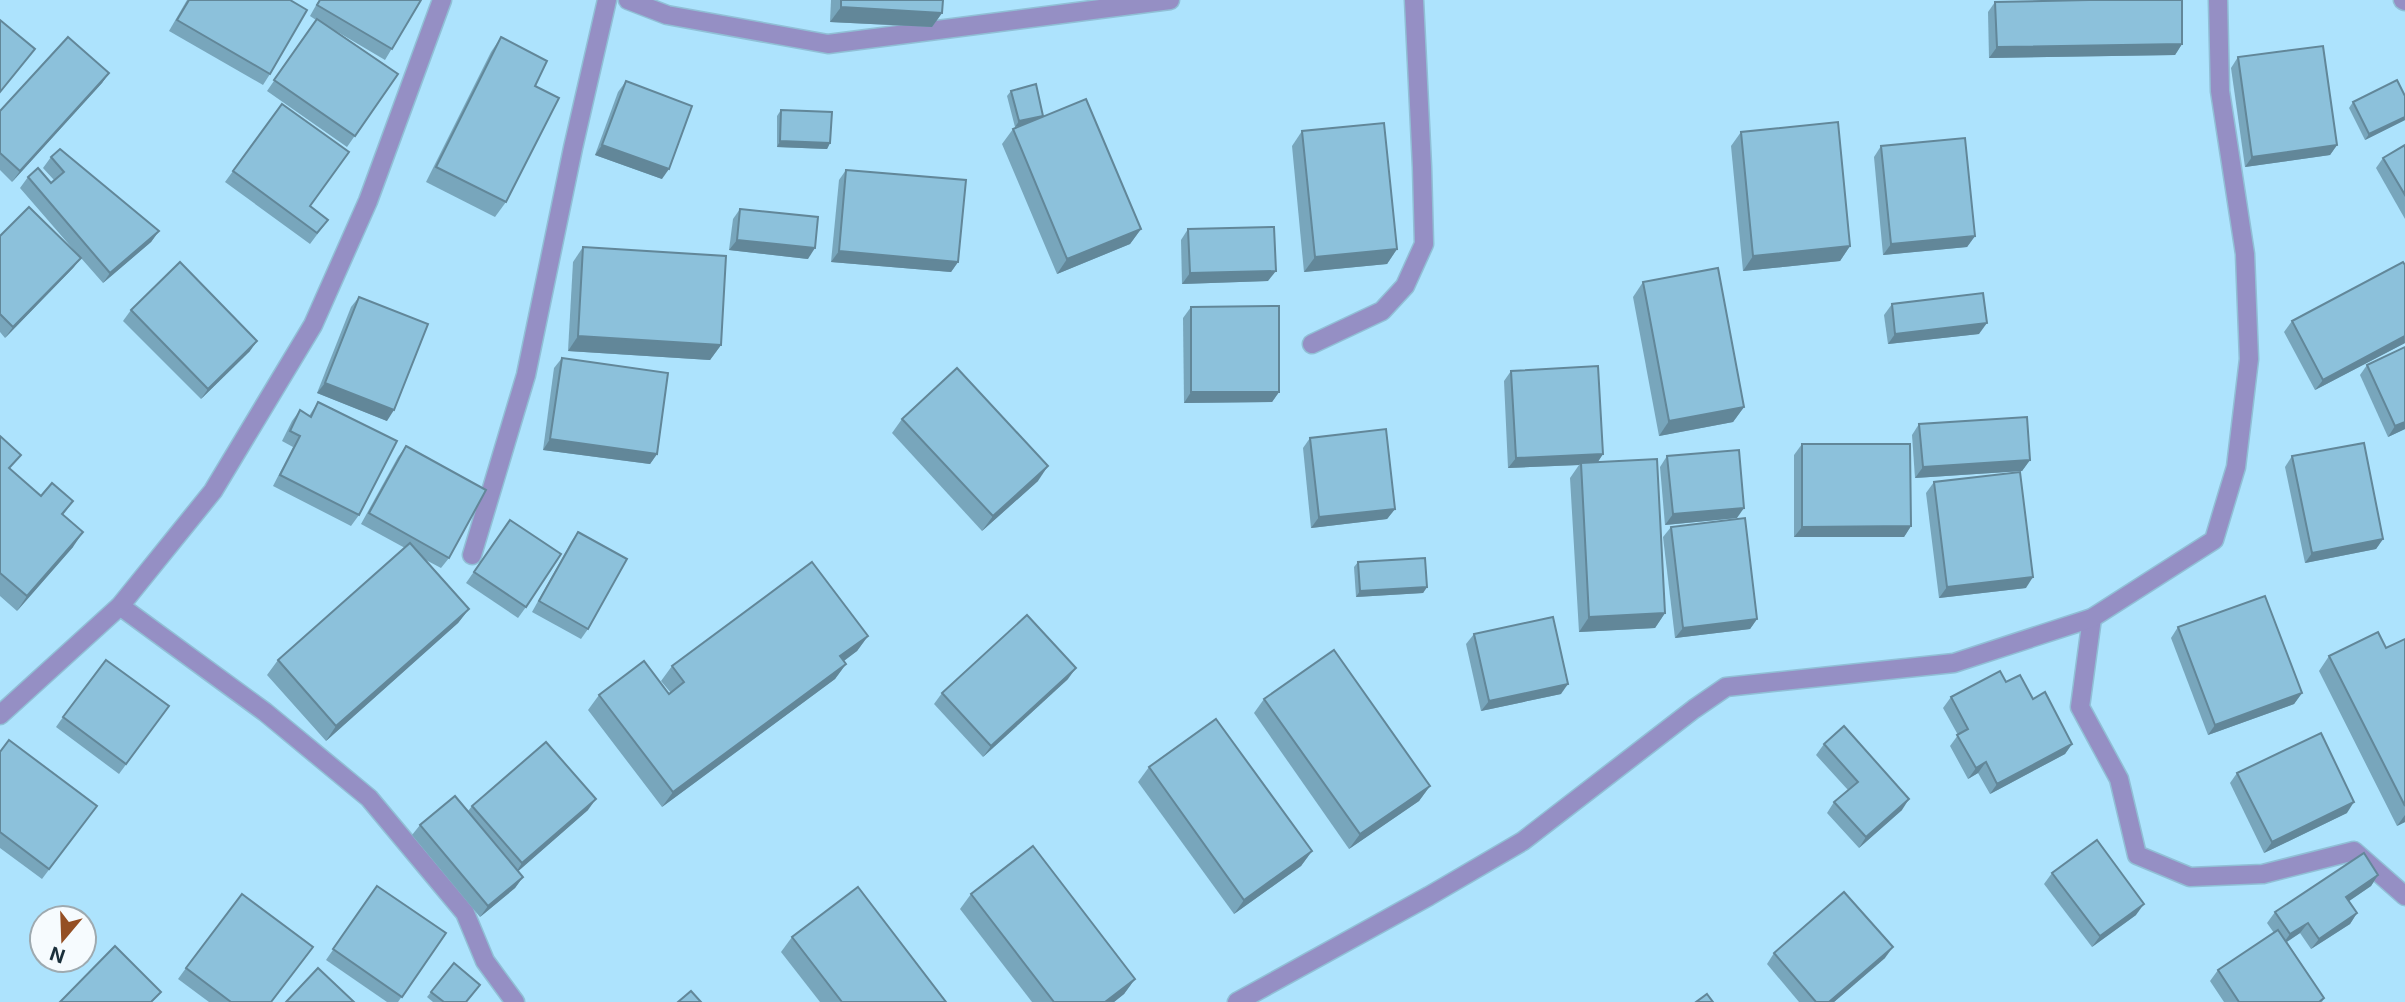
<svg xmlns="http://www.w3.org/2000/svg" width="2405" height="1002" viewBox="0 0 2405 1002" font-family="Inter,sans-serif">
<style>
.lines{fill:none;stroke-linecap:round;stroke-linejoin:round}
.minor-casing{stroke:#90bfd6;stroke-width:21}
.minor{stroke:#958fc4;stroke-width:18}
.wall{fill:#78a6bc}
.shaded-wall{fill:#628799}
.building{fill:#8cc1db;stroke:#628799;stroke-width:2}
</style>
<rect width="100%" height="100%" fill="#ade3fd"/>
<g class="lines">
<g class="minor-casing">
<g id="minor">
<polyline points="628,0 667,15 828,44 1170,0"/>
<polyline points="2403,0 2405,1"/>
<polyline points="1312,344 1382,311 1405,286 1424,244 1422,167 1414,0"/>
<polyline points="472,555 526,375 573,148 607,0"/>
<polyline points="120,606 265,712 369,798 465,913 485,961 515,1002"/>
<polyline points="2092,618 2080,707 2119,779 2137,855 2190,877 2263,874 2354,851 2405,896"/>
<polyline points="0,715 120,606 213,491 313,325 368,201 442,0"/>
<polyline points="1237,1002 1429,896 1523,841 1694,709 1726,687 1954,663 2092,618 2214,540 2236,467 2249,359 2245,254 2220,91 2218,0"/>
</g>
</g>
<use href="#minor" class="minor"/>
</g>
<g class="wall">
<polygon points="187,0 290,0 270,74 263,85 169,31"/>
<polygon points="319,0 421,0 385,60 336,31 398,74 347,147 267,91 316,20 310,16"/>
<polygon points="831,0 943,0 942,13 932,27 830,22"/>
<polygon points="1995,2 2182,44 2175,55 1989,58 1988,12"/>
<polygon points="501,37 535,86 506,202 495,217 426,182 491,52"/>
<polygon points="2238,57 2337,145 2330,155 2245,167 2231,68"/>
<polygon points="109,73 102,83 12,182 0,170 0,111"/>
<polygon points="626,81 662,179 595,155 618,92"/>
<polygon points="1011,91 1043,116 1141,229 1130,244 1057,274 1002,144 1013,129 1022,125 1015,127 1007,96"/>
<polygon points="2405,96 2405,120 2365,140 2349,108 2353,102"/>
<polygon points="282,104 310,206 328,220 310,244 225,182"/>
<polygon points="781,110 830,143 827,149 777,147 777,116"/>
<polygon points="1302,131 1397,249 1387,264 1304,272 1292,146"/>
<polygon points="1741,132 1850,246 1840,261 1743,271 1731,146"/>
<polygon points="2405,145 2405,219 2376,168 2383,158"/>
<polygon points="1881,146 1975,236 1967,247 1883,255 1874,157"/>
<polygon points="51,157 159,231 151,242 103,283 81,258 73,268 5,338 0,332 0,236 79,256 20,188 28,177 51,183 54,180 43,168"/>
<polygon points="846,170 958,262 951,272 831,262 839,180"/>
<polygon points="740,209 808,259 729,250 733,219"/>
<polygon points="1188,229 1268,281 1182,284 1181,240"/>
<polygon points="583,247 721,345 710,360 568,351 573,262"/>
<polygon points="2405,265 2405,343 2315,390 2284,332 2292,321"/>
<polygon points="1643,282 1744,407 1733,422 1659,436 1633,297"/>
<polygon points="359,297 387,421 317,393 351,307"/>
<polygon points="1892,304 1979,334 1888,344 1884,315"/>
<polygon points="1191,307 1279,392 1272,402 1184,403 1183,318"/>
<polygon points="131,310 250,351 201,399 123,321"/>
<polygon points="2405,347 2405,429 2388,437 2360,375 2367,365"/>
<polygon points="562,358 657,454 650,464 543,450 554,368"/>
<polygon points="1511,371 1603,454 1597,462 1665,613 1655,628 1579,632 1570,478 1579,465 1508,468 1504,381"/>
<polygon points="318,402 359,515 351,526 273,486 293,447 282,441 292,421 300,410 309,416"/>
<polygon points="902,419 1038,481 982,531 892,433"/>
<polygon points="1919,424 2030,460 2022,471 1915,478 1912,435"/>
<polygon points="0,436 11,470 41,496 73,501 63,515 73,547 17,611 0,596"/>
<polygon points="1310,438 1395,509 1387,519 1311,528 1303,448"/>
<polygon points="1802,444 1911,526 1904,537 1794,537 1794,455"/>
<polygon points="406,446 449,558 441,568 424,559 469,609 458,623 326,741 267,675 278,660 405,548 361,524 398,457"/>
<polygon points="1667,456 1737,518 1665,525 1660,467"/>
<polygon points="2292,456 2383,539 2376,549 2305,563 2285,467"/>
<polygon points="1934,482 2026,588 1939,598 1926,493"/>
<polygon points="510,520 526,607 518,618 466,583"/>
<polygon points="1671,527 1757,619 1750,629 1675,638 1663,537"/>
<polygon points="578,532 588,629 581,639 532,612 571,542"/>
<polygon points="1358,562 1427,587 1423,593 1356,597 1354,567"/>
<polygon points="2178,627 2302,693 2294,704 2208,735 2171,638"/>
<polygon points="1474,634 1561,694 1481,711 1466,644"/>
<polygon points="868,636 857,651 844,661 846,664 835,679 662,807 588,710 599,695 669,694 671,693 661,681 672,666"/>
<polygon points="2405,639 2405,822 2397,826 2319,671 2329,656 2386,648"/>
<polygon points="1068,679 983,757 934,704 942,693"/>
<polygon points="2006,682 2033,699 2072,744 2065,754 1990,794 1978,773 1968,779 1950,746 1958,735 1943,708 1951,697"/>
<polygon points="1264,699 1430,786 1419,801 1349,849 1254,713"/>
<polygon points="169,706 119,774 56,727 63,717"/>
<polygon points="1824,744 1902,810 1859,848 1827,813 1834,802 1848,790 1816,755"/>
<polygon points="0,752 97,806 42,879 0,848"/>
<polygon points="1149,767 1312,851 1301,866 1234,914 1138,782"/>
<polygon points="2237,773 2347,813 2264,853 2230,783"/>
<polygon points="472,806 588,810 518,871 523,877 515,888 480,917 412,835 420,825 468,811"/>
<polygon points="2052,873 2136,915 2092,947 2044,884"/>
<polygon points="2378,875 2371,886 2349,901 2357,913 2350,924 2311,949 2300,933 2287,942 2324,998 2322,1002 2224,1002 2210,981 2218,970 2274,933 2267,923 2275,912"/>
<polygon points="377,886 446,933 398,1002 387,1002 326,960"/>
<polygon points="971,894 1135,979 1124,994 1114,1002 1032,1002 960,909"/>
<polygon points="792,937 946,1002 820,1002 781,952"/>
<polygon points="313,947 271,1002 209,1002 178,979 186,968"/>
<polygon points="1774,953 1885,958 1834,1002 1799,1002 1767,964"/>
<polygon points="431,992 467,1002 433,1002 427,997"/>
</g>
<g class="shaded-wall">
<polygon points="841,7 942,13 932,27 830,22"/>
<polygon points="2182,44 2175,55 1989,58 1997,47"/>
<polygon points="109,73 102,83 12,182 20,171"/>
<polygon points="1043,116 1040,121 1015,127 1019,121"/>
<polygon points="2405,117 2405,120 2365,140 2369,134"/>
<polygon points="780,141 830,143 827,149 777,147"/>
<polygon points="602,145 669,169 662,179 595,155"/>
<polygon points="2337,145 2330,155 2245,167 2252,157"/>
<polygon points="1141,229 1130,244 1057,274 1067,259"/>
<polygon points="159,231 151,242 103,283 110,273"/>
<polygon points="1975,236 1967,247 1883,255 1891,244"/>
<polygon points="737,240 815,248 808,259 729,250"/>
<polygon points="1850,246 1840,261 1743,271 1753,256"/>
<polygon points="1397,249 1387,264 1304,272 1315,257"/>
<polygon points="839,251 958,262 951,272 831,262"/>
<polygon points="81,258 73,268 5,338 13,327"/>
<polygon points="1276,271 1268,281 1182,284 1190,273"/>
<polygon points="1987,323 1979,334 1888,344 1895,334"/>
<polygon points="578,336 721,345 710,360 568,351"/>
<polygon points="2405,336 2405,343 2315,390 2323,380"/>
<polygon points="257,341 250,351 201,399 208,389"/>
<polygon points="325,383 394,410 387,421 317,393"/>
<polygon points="1191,392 1279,392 1272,402 1184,403"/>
<polygon points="1744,407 1733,422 1659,436 1669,421"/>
<polygon points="2405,422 2405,429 2388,437 2395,426"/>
<polygon points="550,439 657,454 650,464 543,450"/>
<polygon points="1603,454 1596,465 1581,463 1579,465 1508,468 1516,458"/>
<polygon points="2030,460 2022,471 1915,478 1923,467"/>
<polygon points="1048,466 1038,481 982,531 993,516"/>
<polygon points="1744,508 1737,518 1665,525 1673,514"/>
<polygon points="1395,509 1387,519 1311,528 1319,517"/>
<polygon points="1911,526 1904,537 1794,537 1802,527"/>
<polygon points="83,532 73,547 17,611 27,596"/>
<polygon points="2383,539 2376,549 2305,563 2312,553"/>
<polygon points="2033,577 2026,588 1939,598 1947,587"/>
<polygon points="1427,587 1423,593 1356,597 1360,591"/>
<polygon points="469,609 458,623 326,741 336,726"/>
<polygon points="1665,613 1655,628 1579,632 1589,617"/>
<polygon points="1757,619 1750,629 1675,638 1683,628"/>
<polygon points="868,636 857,651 830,671 840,656"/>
<polygon points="846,664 835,679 662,807 673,792"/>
<polygon points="1076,668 1068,679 983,757 991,746"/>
<polygon points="1568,684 1561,694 1481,711 1489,701"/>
<polygon points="2302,693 2294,704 2208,735 2215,725"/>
<polygon points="2072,744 2065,754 1990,794 1997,784"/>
<polygon points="1986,762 1978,773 1968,779 1976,768"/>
<polygon points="1430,786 1419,801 1349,849 1360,834"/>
<polygon points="596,799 588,810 515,874 522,863"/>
<polygon points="1909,799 1902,810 1859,848 1866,837"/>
<polygon points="2354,802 2347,813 2264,853 2272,842"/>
<polygon points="2405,815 2405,822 2397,826"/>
<polygon points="1312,851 1301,866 1234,914 1244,900"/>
<polygon points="2378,875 2371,886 2339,908 2346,897"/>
<polygon points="523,877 515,888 480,917 488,906"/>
<polygon points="2144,904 2136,915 2092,947 2100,936"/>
<polygon points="2357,913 2350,924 2311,949 2319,939"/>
<polygon points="2308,923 2300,933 2282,945 2290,934"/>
<polygon points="1893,947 1885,958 1834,1002 1829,1002"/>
<polygon points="1135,979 1124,994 1114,1002 1105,1002"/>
</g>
<g class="building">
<polygon points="189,0 290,0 307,10 270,74 177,20"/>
<polygon points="320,0 421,0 392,49 317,5"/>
<polygon points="841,0 943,0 942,13 841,7"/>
<polygon points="2089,0 2182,0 2182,44 1997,47 1995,2"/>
<polygon points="317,19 398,74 355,136 274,80"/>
<polygon points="0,20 35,49 0,92"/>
<polygon points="68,37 109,73 20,171 0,153 0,111"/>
<polygon points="501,37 547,61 535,86 559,98 506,202 436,167"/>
<polygon points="2323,46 2337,145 2252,157 2238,57"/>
<polygon points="2397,80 2405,96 2405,117 2369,134 2353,102"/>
<polygon points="626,81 692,106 669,169 602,145"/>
<polygon points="1036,84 1043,116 1019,121 1011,91"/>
<polygon points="1086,99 1141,229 1067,259 1013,129"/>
<polygon points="282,104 349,152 310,206 328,220 317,233 233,171"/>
<polygon points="781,110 832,112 830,143 780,141"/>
<polygon points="1838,122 1850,246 1753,256 1741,132"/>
<polygon points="1384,123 1397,249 1315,257 1302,131"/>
<polygon points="1965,138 1975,236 1891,244 1881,146"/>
<polygon points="2405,145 2405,195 2383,158"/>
<polygon points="60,149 159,231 110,273 28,177 38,168 51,183 64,172 51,157"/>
<polygon points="846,170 966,180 958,262 839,251"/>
<polygon points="29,207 81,258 13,327 0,314 0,236"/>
<polygon points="740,209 818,217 815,248 737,240"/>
<polygon points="1274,227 1276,271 1190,273 1188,229"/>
<polygon points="583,247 726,256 721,345 578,336"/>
<polygon points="180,262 257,341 208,389 131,310"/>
<polygon points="2403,262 2405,265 2405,336 2323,380 2292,321"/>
<polygon points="1718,268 1744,407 1669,421 1643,282"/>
<polygon points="1983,293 1987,323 1895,334 1892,304"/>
<polygon points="359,297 428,324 394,410 325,383"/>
<polygon points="1279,306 1279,392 1191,392 1191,307"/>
<polygon points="2405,347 2405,422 2395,426 2367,365"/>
<polygon points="562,358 668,373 657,454 550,439"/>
<polygon points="1598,366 1603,454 1516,458 1511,371"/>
<polygon points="957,368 1048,466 993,516 902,419"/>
<polygon points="318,402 397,441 359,515 280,475 300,436 290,431 300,410 311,417"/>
<polygon points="2027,417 2030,460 1923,467 1919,424"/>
<polygon points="1386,429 1395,509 1319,517 1310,438"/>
<polygon points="0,436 21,455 9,468 41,496 52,483 73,501 62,514 83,532 27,596 0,573"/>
<polygon points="2364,443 2383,539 2312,553 2292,456"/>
<polygon points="1802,444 1910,444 1911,526 1802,527"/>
<polygon points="406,446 486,490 449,558 369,513"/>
<polygon points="1739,450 1744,508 1673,514 1667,456"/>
<polygon points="1657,459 1665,613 1589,617 1581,463"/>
<polygon points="2020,472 2033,577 1947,587 1934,482"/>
<polygon points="1745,518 1757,619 1683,628 1671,527"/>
<polygon points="510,520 561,554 526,607 474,572"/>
<polygon points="578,532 627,559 588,629 539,601"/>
<polygon points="410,543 469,609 336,726 278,660"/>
<polygon points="1425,558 1427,587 1360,591 1358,562"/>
<polygon points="812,562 868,636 840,656 846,664 673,792 599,695 644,661 669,694 684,682 672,666"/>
<polygon points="2265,596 2302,693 2215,725 2178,627"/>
<polygon points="1027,615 1076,668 991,746 942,693"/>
<polygon points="1553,617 1568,684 1489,701 1474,634"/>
<polygon points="2378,632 2386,648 2405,639 2405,806 2329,656"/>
<polygon points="1334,650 1430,786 1360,834 1264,699"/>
<polygon points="106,660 169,706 126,764 63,717"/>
<polygon points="2000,671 2006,682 2020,675 2033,699 2045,692 2072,744 1997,784 1986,762 1976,768 1957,735 1968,729 1951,697"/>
<polygon points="1216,719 1312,851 1244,900 1149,767"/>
<polygon points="1844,726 1909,799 1866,837 1834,802 1858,782 1824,744"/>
<polygon points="2321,733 2354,802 2272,842 2237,773"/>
<polygon points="9,740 97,806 49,869 0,832 0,752"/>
<polygon points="546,742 596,799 522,863 472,806"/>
<polygon points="455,796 523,877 488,906 420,825"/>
<polygon points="2097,840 2144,904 2100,936 2052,873"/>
<polygon points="1033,846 1135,979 1105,1002 1054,1002 971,894"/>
<polygon points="2364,853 2378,875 2346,897 2357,913 2319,939 2308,923 2290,934 2275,912"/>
<polygon points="377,886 446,933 402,997 333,949"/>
<polygon points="858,887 946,1002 842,1002 792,937"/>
<polygon points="1844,892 1893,947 1829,1002 1816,1002 1774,953"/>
<polygon points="242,894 313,947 271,1002 231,1002 186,968"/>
<polygon points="2278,930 2324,998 2319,1002 2239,1002 2218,970"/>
<polygon points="115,946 161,992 151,1002 60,1002"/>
<polygon points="454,963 480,985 466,1002 444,1002 431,992"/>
<polygon points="318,968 354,1002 286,1002"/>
<polygon points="691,991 701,1002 678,1002"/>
<polygon points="1707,994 1713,1002 1696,1002"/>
</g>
<g transform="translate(63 939) rotate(199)"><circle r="33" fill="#f6fbfe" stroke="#9eaab0" stroke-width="2"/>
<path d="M0-5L12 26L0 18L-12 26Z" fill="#944f24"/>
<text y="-10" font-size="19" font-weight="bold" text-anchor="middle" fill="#1b303b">N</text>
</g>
</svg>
